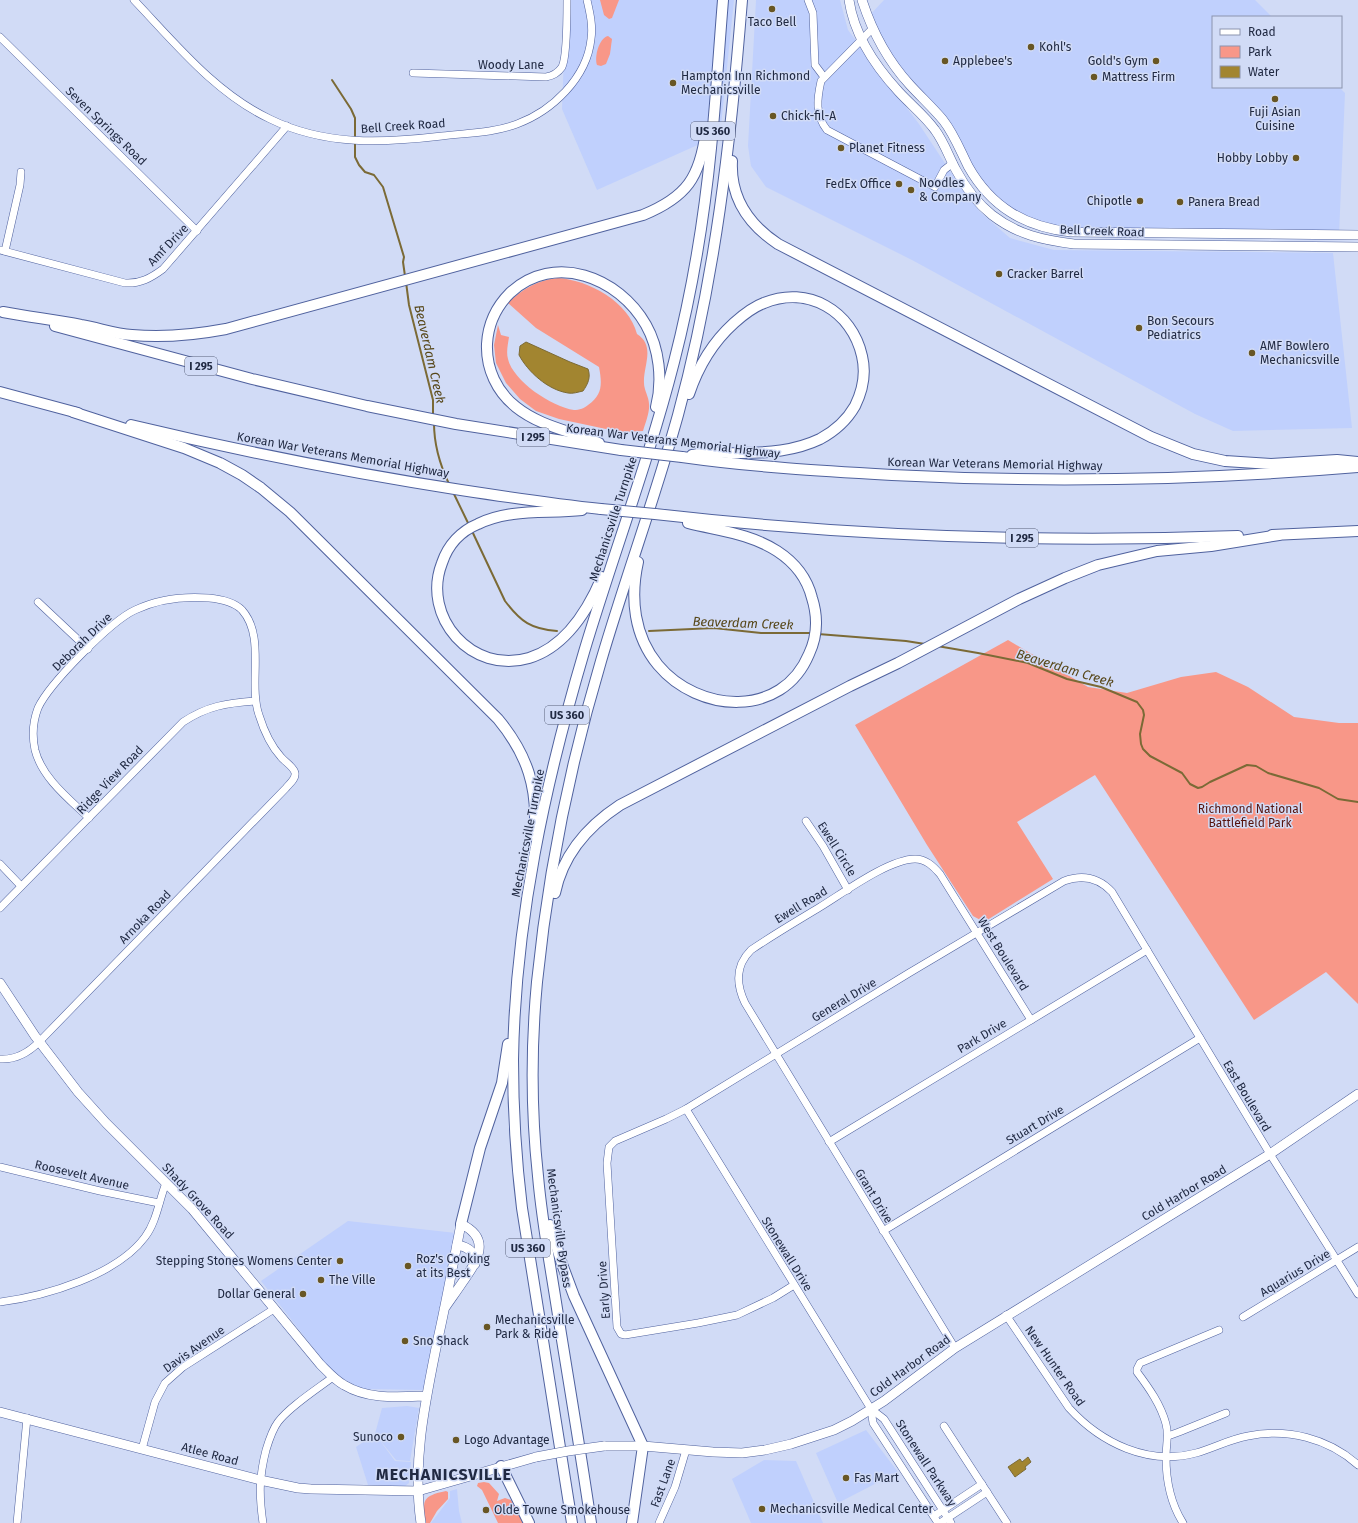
<svg xmlns="http://www.w3.org/2000/svg" width="1358" height="1523" viewBox="0 0 1358 1523" font-family="'Fira Sans',sans-serif">
<style>
.built{fill:#c0d0fd}
.green{fill:#f89788}
.water{fill:#a28530;stroke:#7b6a36}
.lines{fill:none;stroke-linecap:round;stroke-linejoin:round}
.stream{stroke:#7b6a36;stroke-width:2}
.minor-casing{stroke:#50629e;stroke-width:8}
.major-casing{stroke:#50629e;stroke-width:10}
.highway-casing{stroke:#50629e;stroke-width:12}
.minor{stroke:#fff;stroke-width:7}
.major{stroke:#fff;stroke-width:9}
.highway{stroke:#fff;stroke-width:10}
.major-bridge-casing{stroke:#50629e;stroke-width:10;stroke-linecap:butt}
.highway-bridge-casing{stroke:#50629e;stroke-width:12;stroke-linecap:butt}
.major-bridge{stroke:#fff;stroke-width:9}
.highway-bridge{stroke:#fff;stroke-width:10}
.poi-dot{fill:#685624;stroke:#d1dbf6;stroke-width:1.5}
.labels{text-anchor:middle;dominant-baseline:central;stroke-width:3;stroke-linejoin:round;paint-order:stroke}
.shield{fill:#d1dbf6;stroke:#565f79;stroke-width:1}
.shield-label{font-size:11px;font-weight:bold;fill:#212a43}
.poi-label{font-size:12px;fill:#212a43;stroke:#d1dbf6;text-anchor:start}
.street-label{font-size:12px;fill:#212a43;stroke:#d1dbf6}
.park-label{font-size:12px;fill:#57140e;stroke:#d1dbf6}
.water-label{font-size:13px;font-style:italic;fill:#574719;stroke:#d1dbf6}
.district-label{font-size:16px;font-weight:bold;letter-spacing:1px;fill:#212a43;stroke:#d1dbf6}
</style>
<rect width="100%" height="100%" fill="#d1dbf6"/>
<g class="built">
<polygon points="566,0 734,0 720,135 597,190 562,109"/>
<polygon points="756,0 840,0 848,30 919,124 956,180 980,212 1010,238 1054,250 1333,253 1352,428 1233,431 1195,414 912,260 766,187 751,166 748,146"/>
<polygon points="884,0 1255,0 1272,17 1213,17 1213,87 1339,87 1345,93 1339,235 1043,227 990,196 958,144 909,84 868,17"/>
<polygon points="348,1221 456,1233 425,1390 362,1389 342,1378 330,1369 261,1281"/>
<polygon points="407,1406 419,1408 410,1461 396,1460 375,1434 382,1408"/>
<polygon points="866,1430 898,1472 838,1503 816,1453"/>
<polygon points="375,1434 395,1461 411,1462 409,1483 405,1486 368,1485 356,1447"/>
<polygon points="764,1460 796,1461 823,1523 751,1523 732,1479"/>
<polygon points="457,1489 459,1511 462,1523 431,1523 450,1498 450,1491"/>
</g>
<g class="green">
<polygon points="600,0 619,0 612,18 609,19 604,15"/>
<path d="M608,36L612,39L610,54L606,64L601,66L597,65C594,57 599,38 608,36Z"/>
<path d="M558,278C589,280 629,302 637,334C656,346 643,366 644,383C644,390 649,397 649,404C650,412 645,424 643,431L620,432L559,419L536,411L520,399L506,383L496,363L494,345L498,325L501,335L509,337C508,344 506,352 508,359C513,381 552,407 574,410C579,410 585,408 588,405C603,395 602,383 599,367L536,328L508,303C522,289 538,280 558,278Z"/>
<polygon points="1008,640 1088,687 1127,693 1181,677 1216,672 1248,687 1294,717 1339,723 1358,723 1358,1004 1326,972 1254,1020 1095,775 1017,822 1053,879 984,922 973,916 927,845 855,725"/>
<polygon points="484,1482 489,1483 499,1494 497,1501 505,1498 511,1500 523,1523 498,1523 482,1490 477,1486 478,1483"/>
<path d="M446,1491L448,1492V1499L437,1511L430,1523H426C422,1500 422,1496 446,1491Z"/>
</g>
<g class="water">
<path d="M526,342L570,362L588,369C591,377 588,384 583,391C578,392 573,394 568,393C548,390 528,372 519,355L520,346Z"/>
<polygon points="1028,1457 1031,1462 1025,1467 1026,1469 1015,1477 1008,1467 1020,1459 1022,1462"/>
</g>
<g class="lines">
<g class="stream">
<polyline points="332,80 351,109 355,118 355,138"/>
<polyline points="355,142 355,157 359,165 365,172 374,175 383,187 404,257 403,262 405,276"/>
<polyline points="406,282 409,305 433,400 433,417"/>
<path d="M434,423C434,444 440,465 449,484"/>
<polyline points="453,492 469,525"/>
<path d="M472,531L505,601C521,622 531,629 557,631"/>
<polyline points="649,631 714,628 761,633 811,633"/>
<polyline points="818,634 906,641 925,644"/>
<polyline points="937,646 978,653 1028,663 1067,679 1101,687 1137,702 1143,710 1144,715 1140,734 1141,744 1143,749 1150,756 1182,773 1190,784 1198,788 1202,787 1210,782 1247,765 1256,766 1268,773 1319,788 1338,799 1358,802"/>
</g>
<g class="minor-casing">
<g id="minor">
<path d="M134,0C175,43 215,93 270,119C325,146 383,143 442,136C467,133 493,133 517,124C552,111 587,78 591,39C593,26 590,13 587,0"/>
<polyline points="808,0 813,13 815,65 824,77"/>
<path d="M873,28L821,81C817,99 815,115 827,130L935,187L944,170L953,163"/>
<polyline points="0,37 197,231"/>
<path d="M413,73L546,77C552,76 558,73 562,67C567,57 567,13 567,0"/>
<path d="M0,250L125,283C140,284 151,278 163,269L287,126"/>
<polyline points="5,251 20,185 21,172"/>
<polyline points="38,602 88,649"/>
<polyline points="806,821 823,846 848,890"/>
<polyline points="0,864 21,886"/>
<path d="M0,908L183,722C207,706 227,703 255,701"/>
<path d="M0,1059C16,1060 28,1053 39,1042L286,788C289,784 296,779 295,773C294,767 285,762 281,757C270,745 264,731 259,715C248,683 266,637 242,610C233,601 220,599 209,598C183,596 158,599 135,610C111,621 49,684 38,708C33,721 32,736 35,750C42,778 69,799 89,818"/>
<polyline points="686,1109 871,1409 884,1419 951,1523"/>
<polyline points="829,1142 1147,950"/>
<polyline points="0,1167 100,1191 159,1203"/>
<polyline points="883,1231 1200,1038"/>
<path d="M794,1285L773,1298L737,1315L698,1323L625,1335L621,1334L617,1327L607,1163L609,1147L615,1141L666,1119L686,1109L909,973L1064,881C1083,874 1099,878 1112,892L1270,1154L1358,1294"/>
<path d="M0,1302C46,1296 117,1275 145,1237C157,1221 159,1200 166,1183"/>
<path d="M1006,1315L1069,1408C1101,1443 1148,1466 1196,1453C1214,1448 1230,1439 1248,1436C1287,1428 1328,1438 1358,1465"/>
<polyline points="1243,1317 1358,1247"/>
<path d="M955,1348L745,1003C736,984 735,966 751,950C773,935 797,921 820,907C843,893 889,859 915,859C926,859 933,866 940,874L1031,1020"/>
<polyline points="871,1409 873,1423 938,1523"/>
<polyline points="944,1426 1007,1523"/>
<polyline points="1168,1436 1179,1432 1226,1413"/>
<polyline points="142,1449 155,1402 165,1383 183,1367 274,1309"/>
<polyline points="934,1516 982,1484"/>
<polyline points="17,1523 27,1418"/>
<path d="M263,1523C259,1496 259,1477 266,1450C269,1440 272,1430 278,1422C289,1407 317,1389 333,1377"/>
<polyline points="659,1523 675,1487 686,1450"/>
<polyline points="940,1523 987,1492"/>
<path d="M1183,1523C1171,1504 1166,1480 1166,1457C1166,1446 1169,1435 1166,1424C1161,1405 1149,1388 1137,1372V1369L1140,1363L1219,1330"/>
</g>
</g>
<g class="major-casing">
<g id="major">
<path d="M849,0C854,35 876,67 899,92C911,105 925,116 935,130C944,142 949,157 956,170C965,187 977,203 992,215C1018,235 1043,240 1074,244L1358,247"/>
<path d="M862,0C872,31 888,61 910,85C921,97 933,108 943,120C954,134 960,150 968,166C991,207 1025,227 1071,232L1358,235"/>
<path d="M0,983L35,1036L78,1092L106,1123L192,1209L320,1364C328,1372 335,1380 344,1385C369,1400 398,1397 426,1396"/>
<path d="M457,1245C468,1247 476,1252 475,1264"/>
<polyline points="0,1412 260,1480 298,1488 311,1489 418,1491 536,1457"/>
<polyline points="604,1446 643,1446 713,1452 742,1453 765,1450 791,1444 834,1430 852,1421 884,1401 955,1348 1270,1154 1358,1094"/>
<path d="M421,1523C412,1462 425,1403 437,1343C446,1304 453,1264 461,1224C493,1239 476,1263 462,1283C456,1292 450,1300 444,1309"/>
</g>
</g>
<g class="highway-casing">
<g id="highway">
<path d="M732,161C730,198 748,224 778,244L1151,437L1193,454L1225,461L1271,464L1337,460L1358,462"/>
<path d="M3,312C29,317 56,320 81,325C99,328 115,334 132,335C164,338 194,335 226,329L643,215C687,197 700,177 706,131"/>
<polyline points="55,326 252,379 367,406 456,424 621,450"/>
<polyline points="0,392 78,413"/>
<path d="M689,394C698,367 713,342 734,323C743,315 753,307 764,303C808,285 852,311 862,356C866,373 863,390 855,406C847,420 835,431 820,439C795,451 767,453 740,453C730,454 720,452 710,452C704,452 698,454 692,455"/>
<path d="M73,412L184,448L220,463L242,475L261,488L290,512L498,719C527,754 539,789 534,835"/>
<path d="M131,425C240,451 350,473 461,490C507,497 554,504 601,509"/>
<path d="M599,443C572,431 541,427 516,407C497,392 486,369 487,344C488,325 496,307 510,293C554,252 619,277 646,325C659,348 663,380 656,407"/>
<path d="M682,457C752,467 822,471 892,475C1048,483 1203,480 1358,467"/>
<path d="M582,510C547,514 511,508 478,524C461,531 448,545 442,563C421,617 472,675 529,658C565,647 588,610 602,577"/>
<path d="M655,514C848,536 1044,543 1238,536"/>
<polyline points="1272,535 1358,531"/>
<path d="M638,562C630,598 634,636 658,665C698,713 782,719 809,654C817,637 818,617 812,598C807,578 794,562 777,551C749,533 719,531 688,523"/>
<path d="M555,893C563,854 588,826 620,805L850,686L898,663L1019,599L1065,578L1098,565L1157,551L1211,546L1279,535"/>
<polyline points="461,1224 480,1148 502,1083 508,1044"/>
<polyline points="550,1225 562,1264 574,1296 643,1446 632,1523"/>
<polyline points="501,1466 529,1523"/>
<path d="M572,1523L522,1208C516,1159 513,1110 513,1060C515,922 545,784 584,652C613,555 649,460 674,362C692,292 704,220 711,148C716,99 719,49 723,0"/>
<path d="M591,1523C581,1454 569,1384 558,1315C551,1269 542,1223 538,1176C531,1111 531,1046 537,982C548,873 570,765 601,661C625,579 655,498 678,415C715,280 731,140 742,0"/>
</g>
</g>
<use href="#minor" class="minor"/>
<use href="#major" class="major"/>
<use href="#highway" class="highway"/>
<g class="major-bridge-casing">
<polyline id="major-bridge" points="536,1457 568,1451 604,1446"/>
</g>
<g class="highway-bridge-casing">
<g id="highway-bridge">
<polyline points="621,450 682,457"/>
<polyline points="601,509 655,514"/>
</g>
</g>
<use href="#major-bridge" class="major-bridge"/>
<use href="#highway-bridge" class="highway-bridge"/>
</g>
<g class="poi-dot">
<circle cx="772" cy="9" r="4"/>
<circle cx="1031" cy="47" r="4"/>
<circle cx="945" cy="61" r="4"/>
<circle cx="1156" cy="61" r="4"/>
<circle cx="1094" cy="77" r="4"/>
<circle cx="673" cy="83" r="4"/>
<circle cx="1275" cy="99" r="4"/>
<circle cx="773" cy="116" r="4"/>
<circle cx="841" cy="148" r="4"/>
<circle cx="1296" cy="158" r="4"/>
<circle cx="899" cy="184" r="4"/>
<circle cx="911" cy="190" r="4"/>
<circle cx="1140" cy="201" r="4"/>
<circle cx="1180" cy="202" r="4"/>
<circle cx="999" cy="274" r="4"/>
<circle cx="1139" cy="328" r="4"/>
<circle cx="1252" cy="353" r="4"/>
<circle cx="340" cy="1261" r="4"/>
<circle cx="408" cy="1266" r="4"/>
<circle cx="321" cy="1280" r="4"/>
<circle cx="303" cy="1294" r="4"/>
<circle cx="487" cy="1327" r="4"/>
<circle cx="405" cy="1341" r="4"/>
<circle cx="401" cy="1437" r="4"/>
<circle cx="456" cy="1440" r="4"/>
<circle cx="846" cy="1478" r="4"/>
<circle cx="762" cy="1509" r="4"/>
<circle cx="486" cy="1510" r="4"/>
</g>
<g class="labels">
<g class="shield">
<rect x="691" y="122" width="44" height="18" rx="3"/>
<rect x="185" y="357" width="32" height="18" rx="3"/>
<rect x="517" y="428" width="32" height="18" rx="3"/>
<rect x="1006" y="529" width="32" height="18" rx="3"/>
<rect x="545" y="706" width="44" height="18" rx="3"/>
<rect x="506" y="1239" width="44" height="18" rx="3"/>
</g>
<g class="shield-label">
<text x="713" y="131">US 360</text>
<text x="201" y="366">I 295</text>
<text x="533" y="437">I 295</text>
<text x="1022" y="538">I 295</text>
<text x="567" y="715">US 360</text>
<text x="528" y="1248">US 360</text>
</g>
<g class="poi-label">
<text x="772" y="22" text-anchor="middle">Taco Bell</text>
<text x="1039" y="47">Kohl's</text>
<text x="953" y="61">Applebee's</text>
<text x="1148" y="61" text-anchor="end">Gold's Gym</text>
<text x="681" y="76">Hampton Inn Richmond<tspan x="681" dy="14">Mechanicsville</tspan></text>
<text x="1102" y="77">Mattress Firm</text>
<text x="1275" y="112" text-anchor="middle">Fuji Asian<tspan x="1275" dy="14">Cuisine</tspan></text>
<text x="781" y="116">Chick-fil-A</text>
<text x="849" y="148">Planet Fitness</text>
<text x="1288" y="158" text-anchor="end">Hobby Lobby</text>
<text x="919" y="183">Noodles<tspan x="919" dy="14">&amp; Company</tspan></text>
<text x="891" y="184" text-anchor="end">FedEx Office</text>
<text x="1132" y="201" text-anchor="end">Chipotle</text>
<text x="1188" y="202">Panera Bread</text>
<text x="1007" y="274">Cracker Barrel</text>
<text x="1147" y="321">Bon Secours<tspan x="1147" dy="14">Pediatrics</tspan></text>
<text x="1260" y="346">AMF Bowlero<tspan x="1260" dy="14">Mechanicsville</tspan></text>
<text x="416" y="1259">Roz's Cooking<tspan x="416" dy="14">at its Best</tspan></text>
<text x="332" y="1261" text-anchor="end">Stepping Stones Womens Center</text>
<text x="329" y="1280">The Ville</text>
<text x="295" y="1294" text-anchor="end">Dollar General</text>
<text x="495" y="1320">Mechanicsville<tspan x="495" dy="14">Park &amp; Ride</tspan></text>
<text x="413" y="1341">Sno Shack</text>
<text x="393" y="1437" text-anchor="end">Sunoco</text>
<text x="464" y="1440">Logo Advantage</text>
<text x="854" y="1478">Fas Mart</text>
<text x="770" y="1509">Mechanicsville Medical Center</text>
<text x="494" y="1510">Olde Towne Smokehouse</text>
</g>
<g class="street-label">
<text x="511" y="65">Woody Lane</text>
<text transform="translate(106 126) rotate(44)">Seven Springs Road</text>
<text transform="translate(403 126) rotate(-4)">Bell Creek Road</text>
<text transform="translate(1102 231) rotate(2)">Bell Creek Road</text>
<text transform="translate(168 245) rotate(-46)">Amf Drive</text>
<text transform="translate(673 441) rotate(7)">Korean War Veterans Memorial Highway</text>
<text transform="translate(343 455) rotate(10)">Korean War Veterans Memorial Highway</text>
<text transform="translate(995 464) rotate(1)">Korean War Veterans Memorial Highway</text>
<text transform="translate(613 519) rotate(-72)">Mechanicsville Turnpike</text>
<text transform="translate(82 642) rotate(-44)">Deborah Drive</text>
<text transform="translate(110 780) rotate(-46)">Ridge View Road</text>
<text transform="translate(528 833) rotate(-79)">Mechanicsville Turnpike</text>
<text transform="translate(837 849) rotate(58)">Ewell Circle</text>
<text transform="translate(801 905) rotate(-31)">Ewell Road</text>
<text transform="translate(145 917) rotate(-46)">Arnoka Road</text>
<text transform="translate(1003 954) rotate(58)">West Boulevard</text>
<text transform="translate(844 1000) rotate(-31)">General Drive</text>
<text transform="translate(982 1036) rotate(-31)">Park Drive</text>
<text transform="translate(1247 1096) rotate(59)">East Boulevard</text>
<text transform="translate(1035 1125) rotate(-31)">Stuart Drive</text>
<text transform="translate(82 1175) rotate(13)">Roosevelt Avenue</text>
<text transform="translate(1184 1193) rotate(-31)">Cold Harbor Road</text>
<text transform="translate(874 1196) rotate(59)">Grant Drive</text>
<text transform="translate(198 1201) rotate(47)">Shady Grove Road</text>
<text transform="translate(559 1228) rotate(82)">Mechanicsville Bypass</text>
<text transform="translate(787 1254) rotate(58)">Stonewall Drive</text>
<text transform="translate(1295 1273) rotate(-31)">Aquarius Drive</text>
<text transform="translate(604 1290) rotate(-94)">Early Drive</text>
<text transform="translate(194 1349) rotate(-35)">Davis Avenue</text>
<text transform="translate(910 1366) rotate(-36)">Cold Harbor Road</text>
<text transform="translate(1055 1366) rotate(55)">New Hunter Road</text>
<text transform="translate(210 1454) rotate(15)">Atlee Road</text>
<text transform="translate(926 1463) rotate(57)">Stonewall Parkway</text>
<text transform="translate(663 1483) rotate(-70)">Fast Lane</text>
</g>
<g class="park-label">
<text x="1250" y="809">Richmond National<tspan x="1250" dy="14">Battlefield Park</tspan></text>
</g>
<g class="water-label">
<text transform="translate(430 354) rotate(77)">Beaverdam Creek</text>
<text transform="translate(743 623) rotate(2)">Beaverdam Creek</text>
<text transform="translate(1065 668) rotate(17)">Beaverdam Creek</text>
</g>
<g class="district-label">
<text x="444" y="1474">MECHANICSVILLE</text>
</g>
</g>
<rect x="1212" y="16" width="130" height="72" fill="#d1dbf6" stroke="#8b94ae"/>
<rect x="1220" y="29" width="20" height="6" fill="#ffffff" stroke="#8b94ae"/>
<text x="1248" y="36" font-size="12" fill="#212a43">Road</text>
<rect x="1220" y="46" width="20" height="12" fill="#f89788" stroke="#8b94ae"/>
<text x="1248" y="56" font-size="12" fill="#212a43">Park</text>
<rect x="1220" y="66" width="20" height="12" fill="#a28530" stroke="#8b94ae"/>
<text x="1248" y="76" font-size="12" fill="#212a43">Water</text>
</svg>
